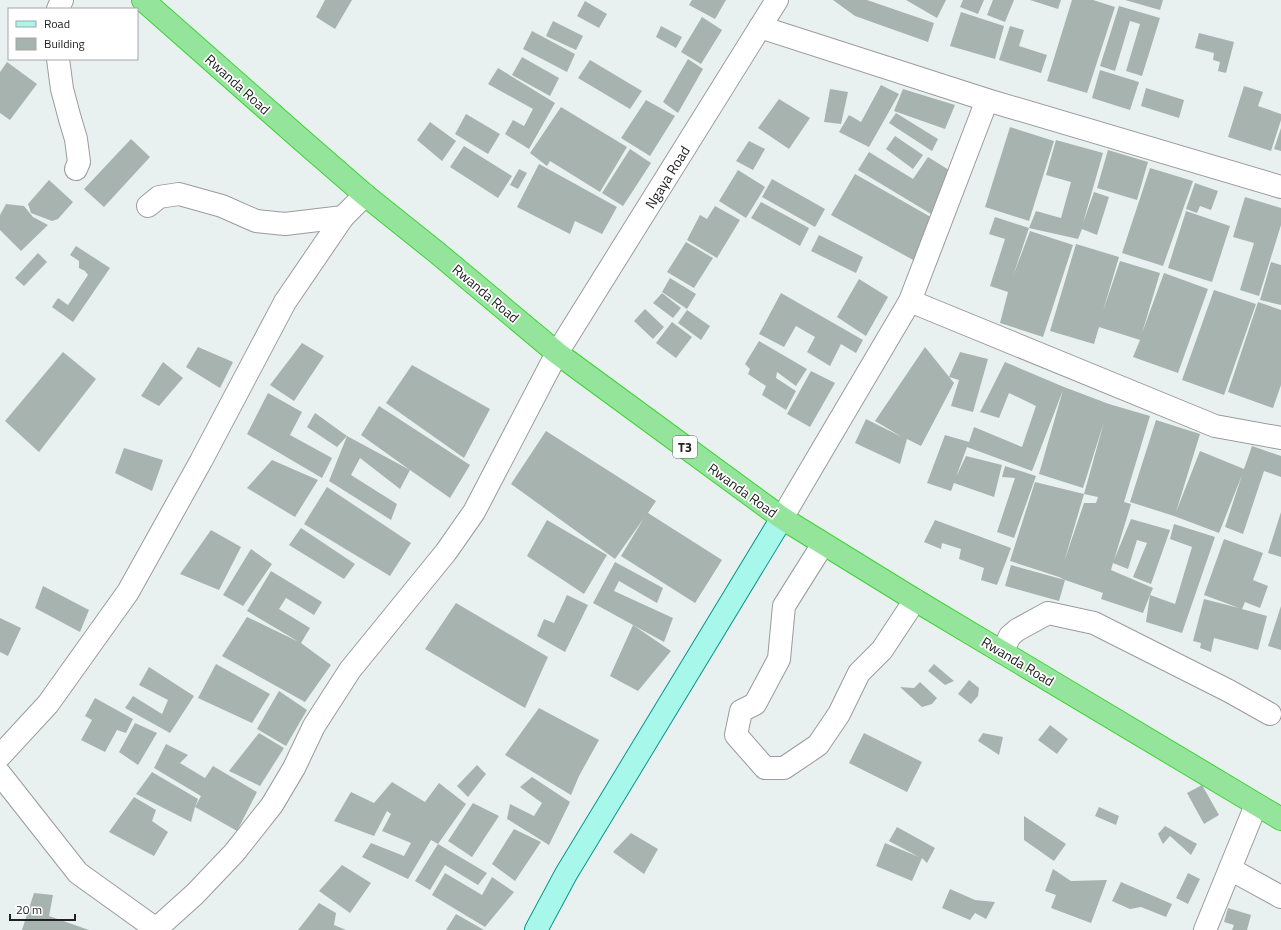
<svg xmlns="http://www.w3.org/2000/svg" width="1281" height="930" viewBox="0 0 1281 930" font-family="'Titillium Web',sans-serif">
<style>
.building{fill:#a7b3af;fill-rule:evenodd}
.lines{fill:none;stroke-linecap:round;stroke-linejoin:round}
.minor-casing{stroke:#9b9b9b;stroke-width:24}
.major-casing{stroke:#07978e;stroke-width:24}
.highway-casing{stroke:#3dd431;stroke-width:24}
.minor{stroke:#fff;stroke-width:22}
.major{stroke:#a7f8eb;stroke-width:22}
.highway{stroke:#95e49b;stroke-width:22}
.labels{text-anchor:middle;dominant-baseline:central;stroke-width:3.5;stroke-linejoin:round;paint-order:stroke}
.shield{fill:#fff;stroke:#646464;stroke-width:1}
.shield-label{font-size:13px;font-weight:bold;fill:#212121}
.street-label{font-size:14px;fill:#212121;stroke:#fff}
</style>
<rect width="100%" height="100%" fill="#e9f1f0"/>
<g class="building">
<polygon points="325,0 352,0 335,29 316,17"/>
<polygon points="692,0 726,0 715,19 689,5"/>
<polygon points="833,0 867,0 934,23 928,42 855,16"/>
<polygon points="906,0 946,0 937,18"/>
<polygon points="963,0 984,0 978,14 960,7"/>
<polygon points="993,0 1014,0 1005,22 987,15"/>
<polygon points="1030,0 1061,0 1058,9"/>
<polygon points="1072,0 1093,0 1115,7 1087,93 1047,81"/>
<polygon points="1125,0 1163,0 1160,10"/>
<polygon points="585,1 607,14 599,28 577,16"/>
<polygon points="1119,6 1160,18 1142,76 1126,71 1140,24 1130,21 1115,71 1100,66"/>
<polygon points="961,12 1004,26 995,59 950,46"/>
<polygon points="702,17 722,30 701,64 681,52"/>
<polygon points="553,21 583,36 576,50 546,36"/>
<polygon points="661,26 682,37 676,48 656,37"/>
<polygon points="1010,26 1024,30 1019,46 1047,55 1041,73 999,60"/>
<polygon points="532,31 575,54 567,72 523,49"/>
<polygon points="1199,33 1234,42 1226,73 1218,71 1220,62 1213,60 1214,53 1195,48"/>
<polygon points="522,57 559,78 550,96 512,75"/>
<polygon points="688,59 703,69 678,113 663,102"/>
<polygon points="590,60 642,91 630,109 578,78"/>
<polygon points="7,62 37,84 10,120 0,113 0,72"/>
<polygon points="498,68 555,103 529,149 505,134 513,120 524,126 533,109 488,84"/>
<polygon points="1100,70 1139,82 1130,110 1092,98"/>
<polygon points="881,85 899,94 869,147 839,132 849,115 861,122"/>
<polygon points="1244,86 1263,92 1258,106 1281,114 1281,120 1271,151 1228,137"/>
<polygon points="1146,88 1184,100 1179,118 1141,106"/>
<polygon points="830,89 848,92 841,124 824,122"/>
<polygon points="903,89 955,105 945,129 894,111"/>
<polygon points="779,99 810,118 789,149 758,128"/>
<polygon points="646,100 675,116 650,156 621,138"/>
<polygon points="561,107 627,147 600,192 550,161 547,166 530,153"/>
<polygon points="896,113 938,139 932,151 889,123"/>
<polygon points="466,114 500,134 488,154 455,134"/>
<polygon points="430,122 456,141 442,161 417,140"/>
<polygon points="1010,127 1054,141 1029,221 985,207"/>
<polygon points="1281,128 1281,151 1274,149"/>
<polygon points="895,136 923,155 913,169 886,149"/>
<polygon points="131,139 150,157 104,207 84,189"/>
<polygon points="1056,140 1103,153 1083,223 1094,192 1109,197 1097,235 1082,229 1078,239 1029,228 1013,276 1030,231 1073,245 1043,337 1000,323 1008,292 990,286 1005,239 989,234 995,217 1029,228 1036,211 1061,218 1071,182 1046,175"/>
<polygon points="749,141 765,149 753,170 736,161"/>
<polygon points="464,146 512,176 498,198 450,167"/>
<polygon points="630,149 651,163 623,206 602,193"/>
<polygon points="1108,150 1148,162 1137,200 1097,188"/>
<polygon points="869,152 913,179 928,157 957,175 936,217 858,170"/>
<polygon points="539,164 617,207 602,234 575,221 570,234 517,207"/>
<polygon points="1150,168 1193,181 1163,266 1122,253"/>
<polygon points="519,169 527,173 518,189 510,185"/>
<polygon points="738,170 765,187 746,218 719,201"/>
<polygon points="855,174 936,220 915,261 831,215"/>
<polygon points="772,179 825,209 815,227 762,197"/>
<polygon points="49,180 73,202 58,219 52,221 31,213 28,204"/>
<polygon points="1195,183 1218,191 1211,210 1200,206 1197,213 1186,209"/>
<polygon points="1245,197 1281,208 1281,225 1259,296 1240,290 1254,243 1233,237"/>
<polygon points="761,202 809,228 800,246 751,218"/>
<polygon points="6,204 24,206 33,217 48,225 21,251 0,230 0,215"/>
<polygon points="715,206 740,220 717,258 687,240 700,215 707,219"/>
<polygon points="1186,211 1230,226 1212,282 1168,268"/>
<polygon points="819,235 863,257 856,273 811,251"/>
<polygon points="686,242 713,258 694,288 667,272"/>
<polygon points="1076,244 1119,257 1103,311 1120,261 1160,273 1142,333 1164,273 1208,289 1178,373 1133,357 1140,340 1099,327 1094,344 1050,331"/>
<polygon points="76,246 110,268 73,322 52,307 58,298 68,305 88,275 85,271 79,268 79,261 70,255"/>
<polygon points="38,253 47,262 24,286 15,278"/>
<polygon points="1271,262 1281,265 1281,305 1260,300"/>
<polygon points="670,278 696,294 687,309 662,292"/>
<polygon points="859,279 888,297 866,336 837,317"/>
<polygon points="1214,290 1256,304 1224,395 1182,380"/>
<polygon points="662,293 681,308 673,318 653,303"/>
<polygon points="781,293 863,340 856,353 841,344 830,366 807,352 815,337 796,326 784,347 759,334"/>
<polygon points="1258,302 1281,310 1281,385 1273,408 1228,392"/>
<polygon points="645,309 664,327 653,339 634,321"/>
<polygon points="687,310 710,326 701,340 678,323"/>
<polygon points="672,322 692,337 676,358 656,343"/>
<polygon points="759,341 807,369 796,386 777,372 776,378 796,391 786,410 762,395 766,386 748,374 750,369 745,364"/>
<polygon points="302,343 324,356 294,401 270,385"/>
<polygon points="198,347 233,362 220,388 186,367"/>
<polygon points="925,347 954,383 921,446 907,439 900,464 855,443 866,419 902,437 875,421"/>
<polygon points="63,352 96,379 39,452 5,421"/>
<polygon points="960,352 988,359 973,412 951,406 959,380 949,377"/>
<polygon points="163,362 183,378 159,406 141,396"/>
<path d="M1005,362L1064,387L1109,404L1150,416L1124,502L1131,504L1114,560L1131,519L1170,530L1151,584L1133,577L1147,543L1137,540L1128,569L1113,563L1111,570L1153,588L1150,595L1175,604L1192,547L1170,539L1174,524L1215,537L1182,633L1146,622L1150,595L1143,613L1101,599L1103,593L1065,580L1059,601L1005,586L1011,565L1065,580L1059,577L1010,561L1035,482L1084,494L1104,422L1083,488L1039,474L1063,390L1032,471L967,447L956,477L966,456L1002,465L994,497L954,483L951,491L927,483L945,435L969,442L974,427L1022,447L1036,406L1009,393L999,418L980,412ZM1084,494L1098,497L1096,503H1084L1064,562Z"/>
<polygon points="412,365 490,409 464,458 386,403"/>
<polygon points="811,371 835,383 810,427 787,414"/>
<polygon points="268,393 302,412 290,435 332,458 322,478 247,434"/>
<polygon points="379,406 470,465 450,498 410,470 400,489 360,458 351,475 397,504 391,520 329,481 347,436 410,470 361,435"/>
<polygon points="315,413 347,436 337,447 307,427"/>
<polygon points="1156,420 1200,434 1176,512 1200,451 1244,469 1252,446 1281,456 1281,477 1264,471 1243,534 1225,527 1242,475 1219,533 1174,516 1130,502"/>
<polygon points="546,431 656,501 648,513 722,560 695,603 621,556 644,518 615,559 511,484"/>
<polygon points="124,448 163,460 152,491 115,473"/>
<polygon points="272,460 318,480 295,517 247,488"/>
<polygon points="1005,466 1036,476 1014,538 997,532 1015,478 1002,477"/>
<polygon points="327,487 411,543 390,576 304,524"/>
<polygon points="1281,512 1281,557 1268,553"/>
<polygon points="547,520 607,555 584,594 527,556"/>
<polygon points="935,520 1011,548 997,585 981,580 984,568 959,559 961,549 942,543 941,549 924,542"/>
<polygon points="301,528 355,564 344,579 289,545"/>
<polygon points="211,530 241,547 219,590 180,574"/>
<polygon points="1224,539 1263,553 1253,580 1268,586 1260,608 1245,602 1242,609 1267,616 1258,650 1214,638 1211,652 1200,648 1201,643 1193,641 1204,599 1239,608 1204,595"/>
<polygon points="251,549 272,564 243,606 223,595"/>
<polygon points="615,562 663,588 657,603 619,581 614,591 673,618 664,642 593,603"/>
<polygon points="271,571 322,602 314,615 286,598 279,609 310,628 301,643 331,665 305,702 222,656 247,617 299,642 247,611"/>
<polygon points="43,586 89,610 80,632 35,608"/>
<polygon points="567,595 588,605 565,652 537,636 544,619 554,623"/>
<polygon points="456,603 548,657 525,708 425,649"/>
<polygon points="1281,606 1281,650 1268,646"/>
<polygon points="0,618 21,628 8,656 0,652"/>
<polygon points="633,625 671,651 638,691 610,676"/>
<polygon points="216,664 270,694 252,723 198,698"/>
<polygon points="934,664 954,681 945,685 928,671"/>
<polygon points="149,667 194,696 170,733 125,708 133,696 162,714 168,700 139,685"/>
<polygon points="969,680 979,688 978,696 971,704 958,694"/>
<polygon points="920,682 937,698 932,704 922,707 900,687 914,688"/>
<polygon points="279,691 307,710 286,746 257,729"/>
<polygon points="95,698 133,719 126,733 117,730 105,752 81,740 92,720 85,716"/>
<polygon points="539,708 599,740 579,776 571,795 505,755"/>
<polygon points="135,723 157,733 138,765 119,752"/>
<polygon points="1050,725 1068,739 1057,754 1038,740"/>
<polygon points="259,733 284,748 260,786 229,771"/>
<polygon points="864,733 922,762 907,792 849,763"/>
<polygon points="983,733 1003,737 999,755 978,741"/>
<polygon points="166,744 188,755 180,763 205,778 213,766 257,792 237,831 195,807 191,822 136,794 152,772 198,799 195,807 201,796 154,768"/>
<polygon points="477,765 486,774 468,797 457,786"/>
<polygon points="532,777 570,802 549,845 507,819 510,804 534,816 542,803 520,787"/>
<polygon points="392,782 425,802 439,783 466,804 438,844 487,873 478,885 445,865 430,890 415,881 438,844 431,840 408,879 362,857 371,843 404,856 411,843 382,831 391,814 387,811 374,836 334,821 351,792 374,803"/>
<polygon points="1202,785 1219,815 1204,824 1187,793"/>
<polygon points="134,797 156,810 152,821 168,832 154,856 109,832"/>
<polygon points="473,803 499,816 472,857 448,841"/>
<polygon points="1099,807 1119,816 1116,825 1095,816"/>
<polygon points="1024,816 1066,844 1054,861 1024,840"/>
<polygon points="1165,826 1197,844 1191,855 1170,836 1163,844 1158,834"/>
<polygon points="897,827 935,848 927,863 922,858 912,881 876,866 885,843 919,857 889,841"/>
<polygon points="514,829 541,842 515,881 492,864"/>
<polygon points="631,833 658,849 644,874 613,852"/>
<polygon points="342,865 371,883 350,913 319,891"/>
<polygon points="1053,869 1071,881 1107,880 1091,923 1051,908 1056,895 1045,891"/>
<polygon points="445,873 482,895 492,877 514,892 485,927 432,895"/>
<polygon points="1188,873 1200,879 1188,904 1176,898"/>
<polygon points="1121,882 1172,904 1166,917 1141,907 1130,909 1112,901"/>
<polygon points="950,889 975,900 995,902 986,919 975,913 970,920 942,908"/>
<polygon points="34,893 53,895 49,916 89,930 22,930"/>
<polygon points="319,903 336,913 334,925 346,930 298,930"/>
<polygon points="1228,908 1251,915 1247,930 1232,930 1234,925 1224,922"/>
<polygon points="456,914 484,930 446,930"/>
</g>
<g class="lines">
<g class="minor-casing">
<g id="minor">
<polyline points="58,9 62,0"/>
<polyline points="760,27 987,100 1281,187"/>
<polyline points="58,59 62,89 70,119 76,139 79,162 76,169"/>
<polyline points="148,206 159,197 179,194 222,206 256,221 285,224 343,217"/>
<polyline points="910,301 1215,426 1281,438"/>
<polyline points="782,518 910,301 987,100"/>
<polyline points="823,544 784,606 779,659 755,704 741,711 736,735 765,768 784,768 818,745 839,714 859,673 882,650 915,600"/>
<polyline points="1002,652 1010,636 1017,630 1048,613 1094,623 1229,691 1270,714"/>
<polyline points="0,756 48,704 128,592 201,461 285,302 343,217 365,195"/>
<polyline points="0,774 78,873 156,929"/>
<polyline points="1230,869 1281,897"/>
<polyline points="155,930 195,894 234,853 272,805 294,768 314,726 350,670 446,552 474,512 557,353 777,0"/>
<polyline points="1205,930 1256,805"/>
</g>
</g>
<g class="major-casing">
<polyline id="major" points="536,930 566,874 782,518"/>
</g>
<g class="highway-casing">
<polyline id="highway" points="143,0 304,142 365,195 435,251 557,353 782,518 915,600 1281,819"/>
</g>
<use href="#minor" class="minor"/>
<use href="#major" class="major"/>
<use href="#highway" class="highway"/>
</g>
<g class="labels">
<rect class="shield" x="673" y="436" width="24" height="22" rx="3"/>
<g class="shield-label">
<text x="685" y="447">T3</text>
</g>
<g class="street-label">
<text transform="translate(238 84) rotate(42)">Rwanda Road</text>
<text transform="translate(667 177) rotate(-58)">Ngaya Road</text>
<text transform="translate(486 293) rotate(40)">Rwanda Road</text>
<text transform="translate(743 490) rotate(36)">Rwanda Road</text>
<text transform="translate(1018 661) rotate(31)">Rwanda Road</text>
</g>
</g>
<rect x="8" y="8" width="130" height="52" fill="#ffffff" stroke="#a6a6a6"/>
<rect x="16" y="21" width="20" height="6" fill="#a7f8eb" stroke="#a6a6a6"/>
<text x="44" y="28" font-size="12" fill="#212121">Road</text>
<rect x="16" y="38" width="20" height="12" fill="#a7b3af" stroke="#a6a6a6"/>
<text x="44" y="48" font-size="12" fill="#212121">Building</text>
<path d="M10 914v6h65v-6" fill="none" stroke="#212121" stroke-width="2"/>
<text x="16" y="914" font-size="12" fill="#212121" stroke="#ffffff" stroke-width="3" paint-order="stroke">20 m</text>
</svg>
